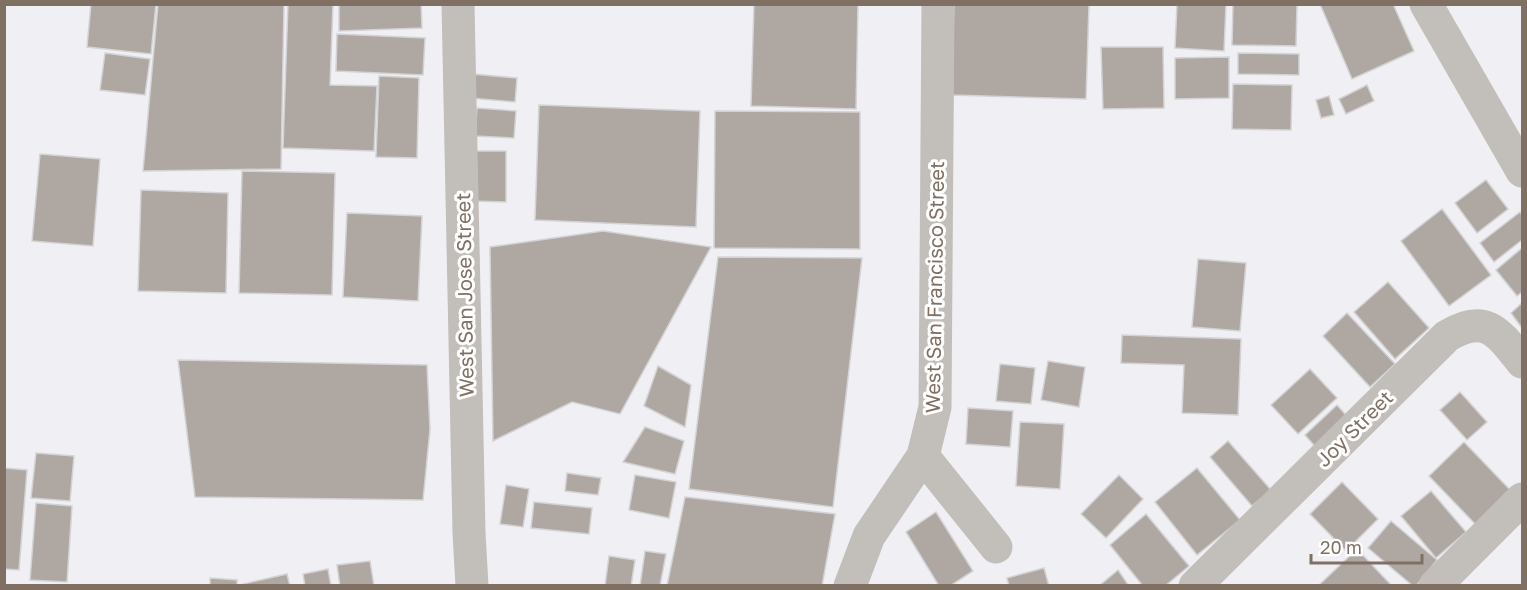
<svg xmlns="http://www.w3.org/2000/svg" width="1527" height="590" viewBox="0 0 1527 590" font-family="'Golos Text',sans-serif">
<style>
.building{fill:#afa7a2;stroke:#d3d3d5;stroke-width:1.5}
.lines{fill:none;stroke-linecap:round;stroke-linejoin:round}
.minor{stroke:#c2beba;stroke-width:33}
.labels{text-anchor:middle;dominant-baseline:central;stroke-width:6;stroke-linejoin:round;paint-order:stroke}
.street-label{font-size:20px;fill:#807064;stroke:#fff}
</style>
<rect width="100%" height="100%" fill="#f0f0f4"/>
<g class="building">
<polygon points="91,4 156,4 151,54 87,47"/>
<polygon points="158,4 284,4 281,169 143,171"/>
<polygon points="288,4 333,4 330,85 377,86 374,151 283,148"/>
<polygon points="339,4 421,4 422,28 339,31"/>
<polygon points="754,4 858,4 856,109 751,106"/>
<polygon points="954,4 1089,4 1086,99 951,95"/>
<polygon points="1177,4 1226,4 1224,51 1175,48"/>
<polygon points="1233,4 1297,4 1296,46 1232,45"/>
<polygon points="1320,4 1393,4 1414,51 1352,79"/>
<polygon points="337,34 425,38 423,75 336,71"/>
<polygon points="1101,47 1163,47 1164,108 1103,109"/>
<polygon points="105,53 150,59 145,95 100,90"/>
<polygon points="1238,53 1299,54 1299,75 1238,74"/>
<polygon points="1229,57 1229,98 1175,99 1175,58"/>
<polygon points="472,74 517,78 515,102 470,98"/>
<polygon points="379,76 419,78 417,158 376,157"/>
<polygon points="1233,84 1292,85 1291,130 1232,129"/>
<polygon points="1367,85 1374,101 1346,114 1339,99"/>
<polygon points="1329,96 1334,115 1321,118 1316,100"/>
<polygon points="539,105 700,111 696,227 535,220"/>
<polygon points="477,108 516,111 514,138 475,136"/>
<polygon points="715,111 860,112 860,249 714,248"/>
<polygon points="472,151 506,151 506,202 472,201"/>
<polygon points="40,154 100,159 93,246 32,241"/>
<polygon points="242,171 335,173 332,295 239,293"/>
<polygon points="1486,180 1508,209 1477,233 1455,203"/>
<polygon points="141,190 228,193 226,293 138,291"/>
<polygon points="1442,209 1491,275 1449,306 1401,241"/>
<polygon points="1520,212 1522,215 1522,240 1494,262 1480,243"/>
<polygon points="347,213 422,216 418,301 343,297"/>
<polygon points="603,231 711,247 620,414 572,402 493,441 490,247"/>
<polygon points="1522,248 1522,292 1517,296 1496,270"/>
<polygon points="718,257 862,258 833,507 689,489"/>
<polygon points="1198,259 1246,263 1240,331 1192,327"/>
<polygon points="1388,282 1429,328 1395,359 1354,312"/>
<polygon points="1522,303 1522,328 1511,313"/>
<polygon points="1347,313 1395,364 1370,387 1323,336"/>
<polygon points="1122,335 1241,339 1238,415 1182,413 1184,365 1121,363"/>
<polygon points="178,360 427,365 430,429 423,500 195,497"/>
<polygon points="1048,361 1085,367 1079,407 1041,400"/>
<polygon points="1000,364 1035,368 1031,404 996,401"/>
<polygon points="658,366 691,385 685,427 644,406"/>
<polygon points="1310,369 1337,398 1298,434 1271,405"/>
<polygon points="1460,392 1487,422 1467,440 1440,410"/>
<polygon points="1337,405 1352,422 1320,452 1305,435"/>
<polygon points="968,408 1013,411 1010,447 966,444"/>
<polygon points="1020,422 1064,424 1060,489 1016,486"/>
<polygon points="645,427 684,441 675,474 623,462"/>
<polygon points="1228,441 1271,490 1252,506 1210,457"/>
<polygon points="1464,442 1514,494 1479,528 1429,476"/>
<polygon points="36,453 74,456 70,501 31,498"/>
<polygon points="4,468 27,470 19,570 4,569"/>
<polygon points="1197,468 1240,520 1197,555 1155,502"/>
<polygon points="567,473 601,478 598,495 565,491"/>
<polygon points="635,475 676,482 669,518 629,510"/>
<polygon points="1119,475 1143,499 1106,538 1081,514"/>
<polygon points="1342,482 1378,519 1346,551 1310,514"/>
<polygon points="506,485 529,489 523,527 500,524"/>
<polygon points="1431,491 1466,532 1436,558 1401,516"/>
<polygon points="685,497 835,514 822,586 667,586"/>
<polygon points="534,502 592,508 589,534 531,528"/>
<polygon points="36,503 72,506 67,582 30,580"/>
<polygon points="936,512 973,571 950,586 939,586 906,532"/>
<polygon points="1146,514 1189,566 1165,586 1143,586 1110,545"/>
<polygon points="1391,521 1437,560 1416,586 1413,586 1368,548"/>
<polygon points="1357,549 1392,586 1318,586"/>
<polygon points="645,551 666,554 660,586 640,586"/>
<polygon points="609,556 635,560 631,586 605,586"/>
<polygon points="370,561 374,586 340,586 337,565"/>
<polygon points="1044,568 1049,586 1009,586 1007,578"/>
<polygon points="328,569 331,586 305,586 303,574"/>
<polygon points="1118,570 1129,586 1099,586"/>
<polygon points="287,574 290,586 243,586 243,584"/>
<polygon points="210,578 237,580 237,586 210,586"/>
</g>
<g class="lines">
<g class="minor">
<polyline points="458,4 469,533 472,586"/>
<polyline points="1426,4 1522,171"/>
<polyline points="923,456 996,547"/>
<polyline points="850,586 869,536 923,456 935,407 938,4"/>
<path d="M1195,586L1447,336C1486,312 1499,333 1522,362"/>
<polyline points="1435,586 1522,499"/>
</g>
</g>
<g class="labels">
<g class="street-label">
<text transform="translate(934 287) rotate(-89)">West San Francisco Street</text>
<text transform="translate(464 295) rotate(-91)">West San Jose Street</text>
<text transform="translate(1354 428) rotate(-45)">Joy Street</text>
</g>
</g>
<rect width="1527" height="590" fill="none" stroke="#807064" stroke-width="12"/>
<path d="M1311 554v9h111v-9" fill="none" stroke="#807064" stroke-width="3"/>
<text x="1320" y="554" font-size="18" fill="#807064" stroke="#ffffff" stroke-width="4.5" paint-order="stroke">20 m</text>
</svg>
